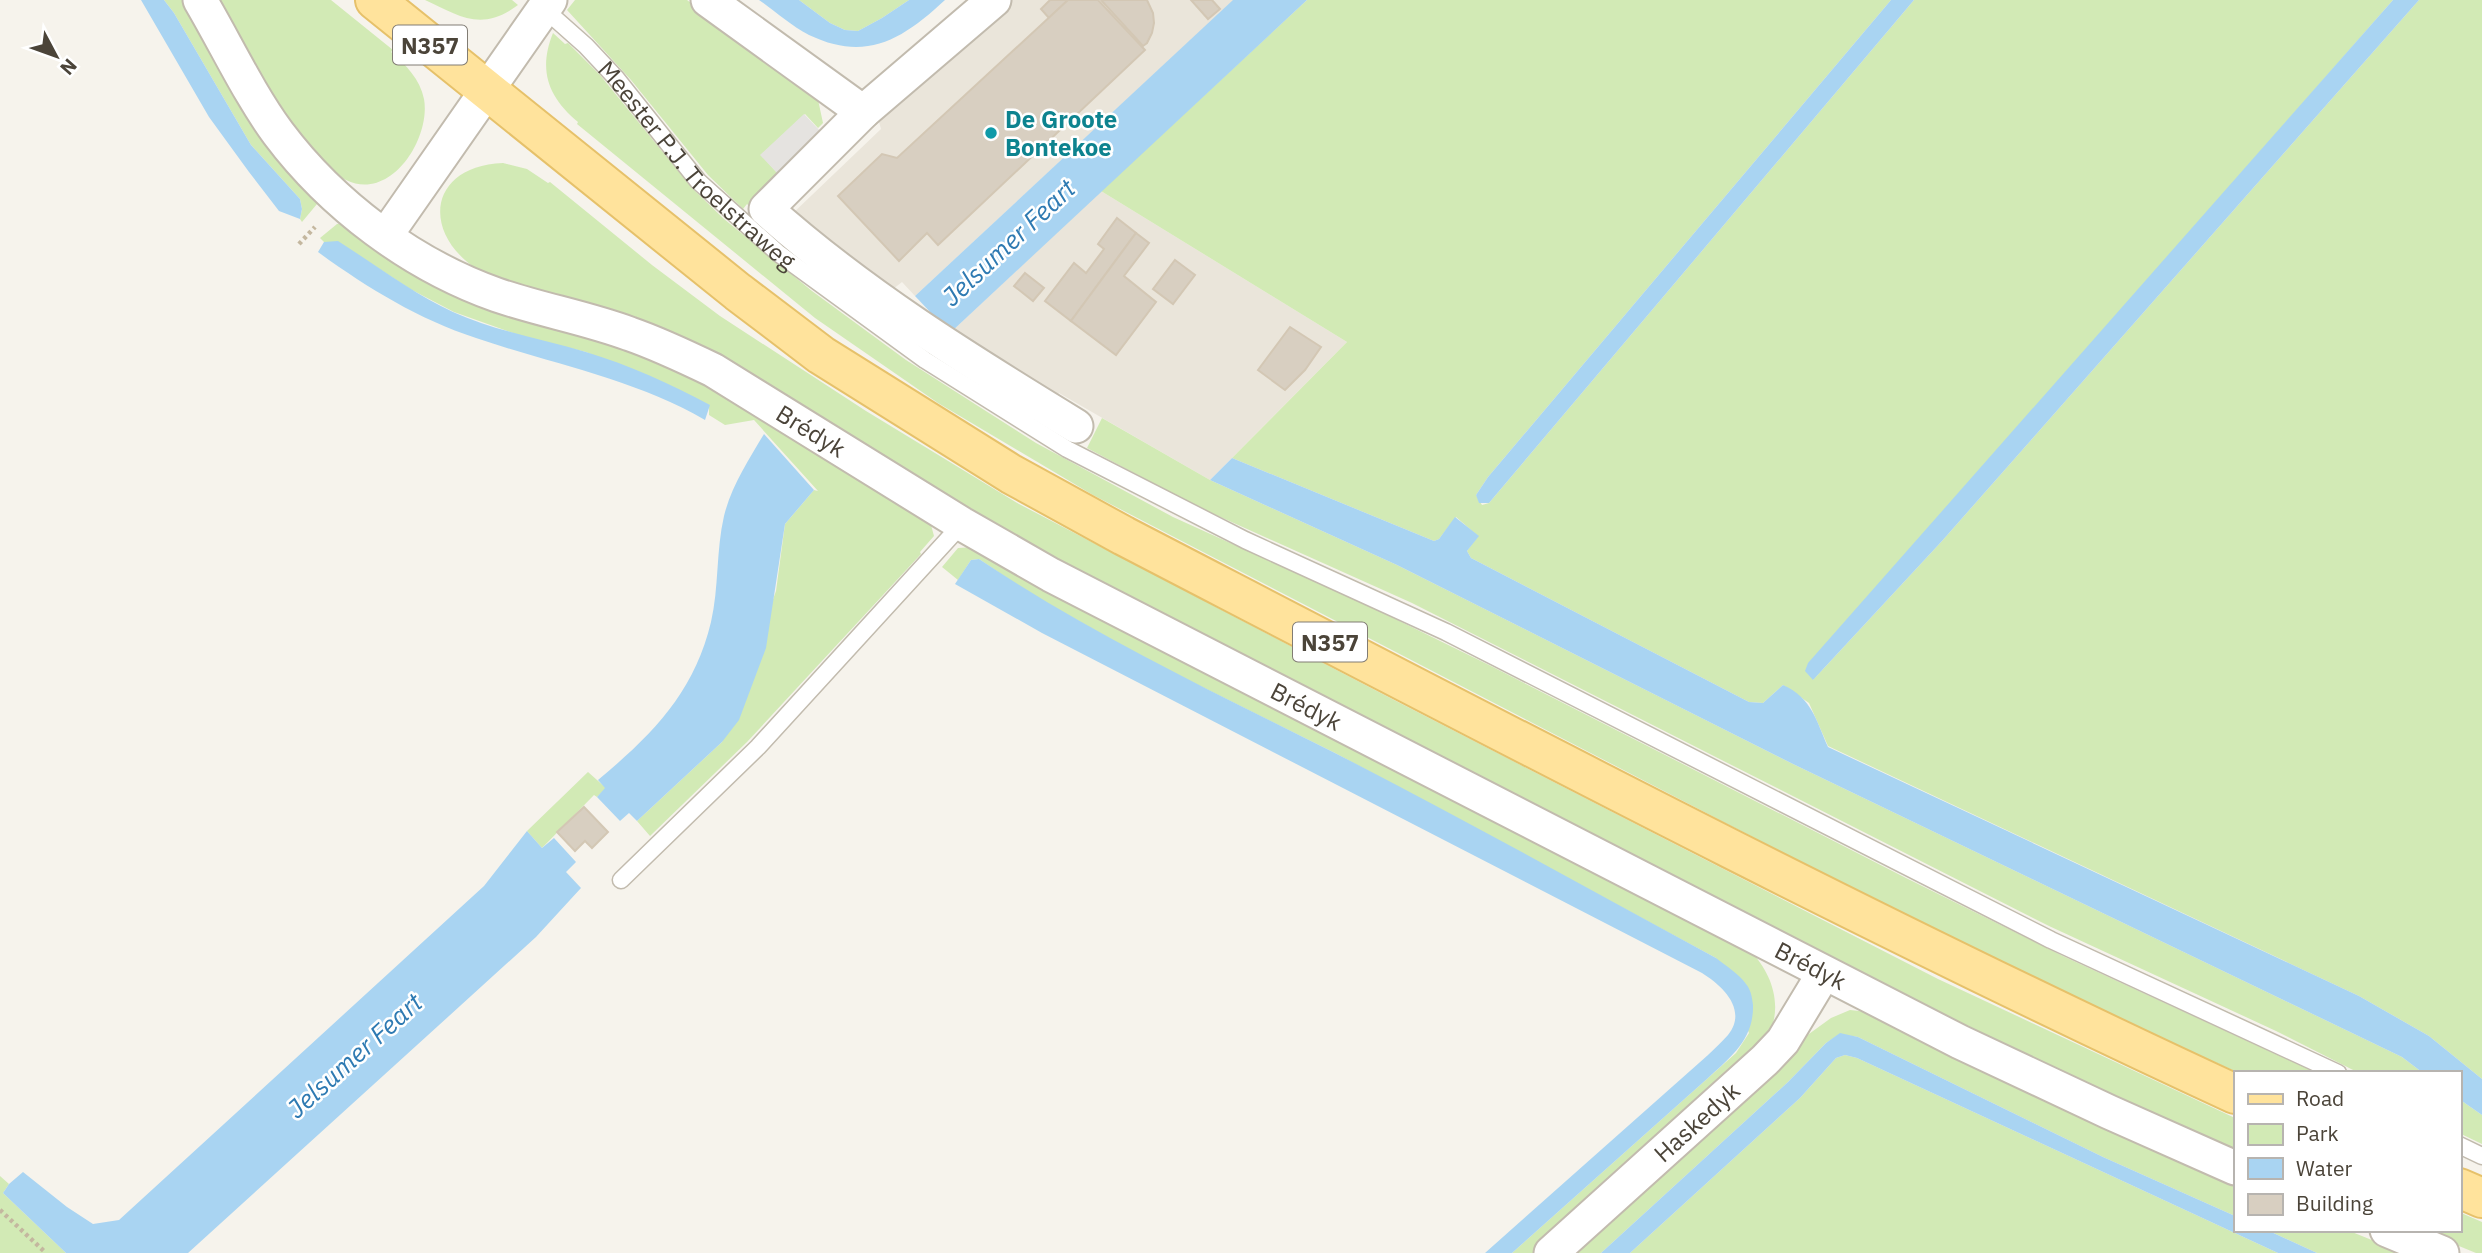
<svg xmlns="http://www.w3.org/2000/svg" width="2482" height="1253" viewBox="0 0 2482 1253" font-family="'IBM Plex Sans',sans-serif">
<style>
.residential{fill:#eae5da}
.green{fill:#d2eab5}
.parking{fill:#e5e3e0}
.water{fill:#a9d4f2}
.building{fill:#d8cfc1;stroke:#d3c7b4;stroke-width:2}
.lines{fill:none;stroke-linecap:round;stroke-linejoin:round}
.lane-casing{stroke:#c2bbae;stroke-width:19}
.street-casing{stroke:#c2bbae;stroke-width:37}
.primary-casing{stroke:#e6c16a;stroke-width:42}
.path{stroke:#c4b79f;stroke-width:4.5;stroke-dasharray:3.5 3.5;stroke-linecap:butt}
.lane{stroke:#fff;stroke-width:16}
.street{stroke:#fff;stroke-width:33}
.primary{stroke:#ffe39c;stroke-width:38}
.culture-dot{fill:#0f9aa8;stroke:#fff;stroke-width:2.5}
.labels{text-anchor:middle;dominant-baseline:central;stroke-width:5;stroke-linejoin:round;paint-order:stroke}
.shield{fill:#fff;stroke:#817c74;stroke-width:2}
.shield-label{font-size:23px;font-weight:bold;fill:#4b4439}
.culture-label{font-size:24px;font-weight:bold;fill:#0d838f;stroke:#fff;text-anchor:start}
.street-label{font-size:24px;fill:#4b4439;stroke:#fff}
.water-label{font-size:26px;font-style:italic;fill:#2e7ab2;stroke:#fff}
</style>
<rect width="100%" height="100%" fill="#f6f3ec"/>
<g class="residential">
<polygon points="1011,0 1234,0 915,296 902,282 888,293 790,216 881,129 878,118"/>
<polygon points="1101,191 1347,342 1210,480 1059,393 1054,402 950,333"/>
</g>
<g class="green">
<polygon points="164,0 185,0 317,196 317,204 302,222 300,219 302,209 300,199 251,145 174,13"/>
<path d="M218,0H331L393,50L391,52C406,65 420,79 424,99C431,138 391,202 346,180C321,168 281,109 268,85L265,86Z"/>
<path d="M425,0H512L518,5C481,33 458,15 425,0Z"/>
<polygon points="575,0 687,0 817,95 823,123 818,128 805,114 761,155 779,175 749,206 747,204 743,209 708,175 631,80 567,10"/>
<polygon points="799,0 909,0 882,18 858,31 845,30 830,23"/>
<polygon points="1307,0 1891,0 1488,477 1476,495 1482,505 1489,503 1914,0 2393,0 2217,201 1813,680 1942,541 2419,0 2482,0 2482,1079 2429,1036 2359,996 1828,746 1809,703 1783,685 1763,703 1749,702 1471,558 1467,551 1478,536 1456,517 1439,539 1434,541 1232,458 1347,342 1101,191"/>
<path d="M553,33L565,44L568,43L600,75L692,188L724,219L812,291L906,360L1036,443L1173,517L1371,607L1489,665L1906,878L2065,957L2317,1073H2239L2150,1033L1853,889L1093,495L938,403L815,318L577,124L578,122C548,97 538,70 553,33Z"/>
<path d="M503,163L527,169L548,183L550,182L652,265L720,316L866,411L1019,504L1396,701L1938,979L2235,1118V1153L1891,993L478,270C420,232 429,166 503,163Z"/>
<polygon points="347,223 687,375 722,394 931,525 934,536 920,552 921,554 747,742 650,836 637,821 722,742 776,591 785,524 814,490 818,491 754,420 725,425 709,415 709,405 586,352 524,337 454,312 410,289 338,242 324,242 320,238 337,224"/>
<polygon points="1102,418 1210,480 1397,565 1793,764 2402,1057 2423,1073 2359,1073 2276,1031 2049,926 1412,603 1196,506 1087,448"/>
<path d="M974,547L1750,951C1770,970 1782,1002 1771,1029C1767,1039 1758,1049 1751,1057L1536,1253H1512L1736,1053L1749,1033L1716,958L1335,753L1146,659L1029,593L979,559L971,560L958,580L942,567L958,548Z"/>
<polygon points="588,772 606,788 597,797 594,795 542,848 527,831"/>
<polygon points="1850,1010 1868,1012 2235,1183 2235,1216 2103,1157 1858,1037 1840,1034 1826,1043 1788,1082 1601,1253 1569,1253 1802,1039 1831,1018"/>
<polygon points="1845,1055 1857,1058 2278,1253 1630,1253 1800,1098 1836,1058"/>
<polygon points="2459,1099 2482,1115 2482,1144 2459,1133"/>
<polygon points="0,1176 9,1184 3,1193 66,1253 0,1253"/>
<polygon points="2459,1212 2482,1222 2482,1253 2476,1253 2420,1230 2459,1230"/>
<polygon points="2267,1230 2347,1230 2404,1253 2317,1253"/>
</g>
<polygon class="parking" points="804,114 823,134 779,175 760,155"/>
<g class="water">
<polygon points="141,0 164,0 174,13 251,145 300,199 302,209 300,219 279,211 249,172 209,117"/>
<path d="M759,0H799L830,23L845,30L858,31L882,18L909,0H945C902,40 866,62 809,35C791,26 775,11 759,0Z"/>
<polygon points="1233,0 1307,0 950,333 915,296"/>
<polygon points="1891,0 1914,0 1489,503 1479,503 1476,495 1488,477"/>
<polygon points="2393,0 2419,0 1942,541 1813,680 1805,671 1808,663"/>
<path d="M338,241C376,265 412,293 453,312C495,331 542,339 586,352C629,365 671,384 710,405L705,420C635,379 552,364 476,338C418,319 366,287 318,252L324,242Z"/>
<path d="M764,434L814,490L785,524L766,648L739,720L722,742L637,821L629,813L620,821L597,797L605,788L598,780C652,735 694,693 711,622C719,588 716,550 724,516C731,487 749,459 764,434Z"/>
<path d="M1232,458L1434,541L1439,539L1455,517L1479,536L1467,551L1471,558L1749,702L1763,703L1783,685C1812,698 1816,720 1828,747L2359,996L2429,1036L2482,1079V1115L2459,1099V1073H2423L2402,1057L1793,764L1397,565L1210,480Z"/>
<path d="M979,559C1093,635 1212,691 1333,752C1462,818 1589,889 1716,958C1726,966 1739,974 1746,984C1751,990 1752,997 1753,1005C1754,1039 1731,1057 1708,1078L1512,1253H1485L1708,1055C1715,1048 1722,1042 1728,1035C1748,1010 1723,986 1702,973L1042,633L955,584L971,560Z"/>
<polygon points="527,831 542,848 554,838 576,862 566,872 581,888 536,937 188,1253 66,1253 3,1193 9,1184 23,1172 67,1207 93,1224 119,1220 484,886"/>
<polygon points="1840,1033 1858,1037 2103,1157 2235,1216 2235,1230 2267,1230 2317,1253 2278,1253 1857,1058 1845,1055 1836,1058 1800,1098 1630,1253 1601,1253 1788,1082 1826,1043"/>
</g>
<g class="building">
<polygon points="1050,0 1068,0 1049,18 1041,9"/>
<polygon points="1068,0 1098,0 1145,50 938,245 927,233 899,261 838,196 882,154 897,158"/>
<polygon points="1101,0 1147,0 1153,13 1154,23 1152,33 1147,43 1143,46"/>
<polygon points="1191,0 1212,0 1220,9 1208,19"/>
<polygon points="1117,218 1136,233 1071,321 1045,301 1074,263 1086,273 1104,249 1098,244"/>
<polygon points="1136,233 1149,243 1124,276 1156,302 1116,355 1071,321"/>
<polygon points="1175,260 1195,275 1173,304 1153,289"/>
<polygon points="1025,273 1044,288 1033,301 1014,286"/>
<polygon points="1290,327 1321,347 1305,370 1285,390 1258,370"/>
<polygon points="584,807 608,832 592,848 585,841 575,851 557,832"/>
</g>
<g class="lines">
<g class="lane-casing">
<g id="lane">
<path id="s1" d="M542,7L586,46L616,78L698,181L778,253L925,360L1067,449L1245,540L1446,632L2051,940L2338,1073"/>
<polyline points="621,880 758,747 962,524"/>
<polyline points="2459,1145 2482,1156"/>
</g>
</g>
<g class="street-casing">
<g id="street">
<path id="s2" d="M200,0C226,44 248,92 278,133C332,205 412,265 497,295C541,310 587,318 630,334C659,344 686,357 713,370L962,524L1051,575L1960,1042L2109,1112L2235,1168"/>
<polyline points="708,0 863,112"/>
<path d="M994,0L863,112L766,209C861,294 968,360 1076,426"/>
<polyline points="386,235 550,0"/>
<polyline points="2387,1230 2442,1253"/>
<path id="s3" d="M1551,1253L1765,1060L1783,1041L1824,973"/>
</g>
</g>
<g class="primary-casing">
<g id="primary">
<path d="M375,0L738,292L821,355L1011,474L1124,536C1492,727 1859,920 2235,1094"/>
<polyline points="2459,1188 2482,1198"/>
</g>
</g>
<g class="path">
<polyline points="299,244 315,227"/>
<polyline points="0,1210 46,1253"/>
</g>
<use href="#lane" class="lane"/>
<use href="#street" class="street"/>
<use href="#primary" class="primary"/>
</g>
<circle class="culture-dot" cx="991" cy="133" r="7"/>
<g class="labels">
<g class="shield">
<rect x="393" y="25.5" width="74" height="39" rx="5"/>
<rect x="1293" y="622.5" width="74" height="39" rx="5"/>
</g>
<g class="shield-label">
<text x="430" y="45">N357</text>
<text x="1330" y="642">N357</text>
</g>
<g class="culture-label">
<text x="1005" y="119">De Groote<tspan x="1005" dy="28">Bontekoe</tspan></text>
</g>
<g class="street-label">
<text stroke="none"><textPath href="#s1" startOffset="222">Meester P.J. Troelstraweg</textPath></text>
<text stroke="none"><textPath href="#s2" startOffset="775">Brédyk</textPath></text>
<text stroke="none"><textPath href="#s2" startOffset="1342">Brédyk</textPath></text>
<text stroke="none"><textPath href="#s2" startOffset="1909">Brédyk</textPath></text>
<text stroke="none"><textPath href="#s3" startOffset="196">Haskedyk</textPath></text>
</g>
<g class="water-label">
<text transform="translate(1008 242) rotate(-43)">Jelsumer Feart</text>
<text transform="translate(354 1055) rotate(-42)">Jelsumer Feart</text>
</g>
</g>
<rect x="2234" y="1071" width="228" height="161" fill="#ffffff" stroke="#b7b4b0" stroke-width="2"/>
<rect x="2248" y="1094" width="35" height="10" fill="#ffe39c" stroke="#b7b4b0" stroke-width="2"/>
<text x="2296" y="1106" font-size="21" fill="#4b4439">Road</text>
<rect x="2248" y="1124" width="35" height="21" fill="#d2eab5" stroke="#b7b4b0" stroke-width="2"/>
<text x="2296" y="1141" font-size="21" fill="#4b4439">Park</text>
<rect x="2248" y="1158" width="35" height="21" fill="#a9d4f2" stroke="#b7b4b0" stroke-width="2"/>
<text x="2296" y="1176" font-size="21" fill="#4b4439">Water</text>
<rect x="2248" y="1194" width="35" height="21" fill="#d8cfc1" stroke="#b7b4b0" stroke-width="2"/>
<text x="2296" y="1211" font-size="21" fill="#4b4439">Building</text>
<g transform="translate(56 56) rotate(131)" stroke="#ffffff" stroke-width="5" paint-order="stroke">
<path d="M0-5L12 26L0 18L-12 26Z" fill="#4b4439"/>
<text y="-10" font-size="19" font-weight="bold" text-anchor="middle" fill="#4b4439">N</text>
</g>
</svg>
